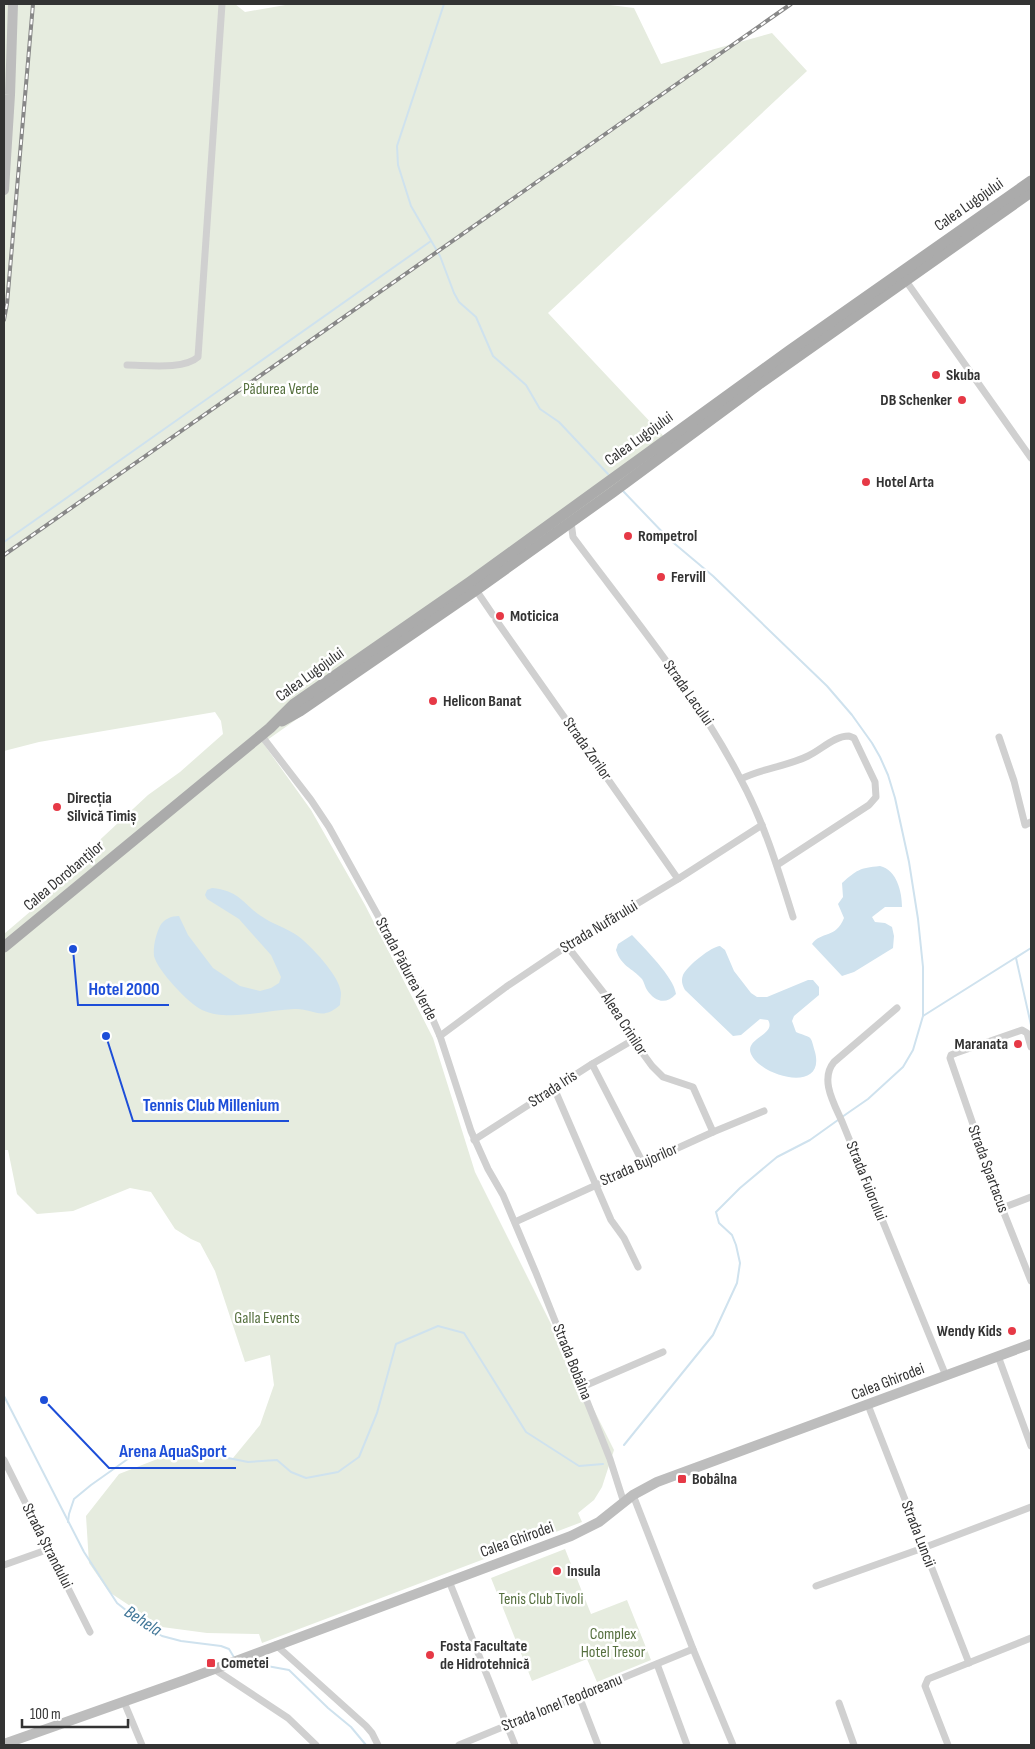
<svg xmlns="http://www.w3.org/2000/svg" width="1035" height="1749" viewBox="0 0 1035 1749" font-family="'Sofia Sans Condensed',sans-serif">
<style>
.green{fill:#e6ecdf}
.water{fill:#cfe2ee}
.lines{fill:none;stroke-linecap:round;stroke-linejoin:round}
.stream{stroke:#cfe2ee;stroke-width:2}
.street{stroke:#d0d0d0;stroke-width:7}
.secondary{stroke:#bdbdbd;stroke-width:10}
.primary{stroke:#ababab;stroke-width:11}
.rail-casing{stroke:#888;stroke-width:4}
.rail{stroke:#fff;stroke-width:2;stroke-dasharray:5.5;stroke-linecap:butt}
.poi-dot{fill:#e63946;stroke:#fff;stroke-width:2}
.labels{text-anchor:middle;dominant-baseline:central;stroke-width:5;stroke-linejoin:round;paint-order:stroke}
.street-label{font-size:16px;fill:#333;stroke:#fff}
.poi-label{font-size:16px;font-weight:bold;fill:#333;stroke:#fff;text-anchor:start}
.park-label{font-size:16px;fill:#56703f;stroke:#fff}
.water-label{font-size:18px;font-style:italic;fill:#3f7597;stroke:#fff}
.leader{fill:none;stroke:#1d4ed8;stroke-width:2}
.callout-dot{fill:#1d4ed8;stroke:#fff;stroke-width:2}
.callout-label{font-size:18px;text-anchor:middle;font-weight:bold;fill:#1d4ed8;stroke:#fff;stroke-width:5;stroke-linejoin:round;paint-order:stroke}
</style>
<rect width="100%" height="100%" fill="#fff"/>
<g class="green">
<polygon points="4,4 235,4 245,12 291,4 602,4 634,8 661,64 772,33 807,71 548,313 670,443 626,487 263,743 311,810 365,905 433,1038 475,1172 614,1450 602,1487 594,1500 578,1513 582,1522 262,1643 259,1634 207,1633 162,1627 109,1592 89,1563 86,1516 119,1474 165,1456 233,1458 260,1425 274,1385 270,1355 245,1362 215,1271 200,1243 191,1239 175,1229 151,1192 130,1188 73,1211 37,1214 17,1194 8,1150 4,1150 4,934 87,863 89,850 148,795 180,772 223,734 221,721 215,712 39,742 4,751"/>
<polygon points="565,1549 591,1614 627,1600 651,1660 597,1682 587,1659 532,1681 491,1578"/>
</g>
<g class="water">
<path d="M880,866C897,870 902,892 902,907H885L872,917L875,922L885,923L892,927L894,936L893,948L854,972L842,976L812,944C821,931 836,939 844,918L838,904L843,897L842,883C857,870 859,868 880,866Z"/>
<path d="M212,888C240,891 242,903 261,916C272,924 287,928 298,936C311,946 340,976 341,993C341,997 340,1001 340,1005C321,1022 314,1008 294,1009C266,1010 228,1022 202,1010C189,1004 157,970 154,956C153,946 156,934 160,926C164,919 171,916 179,916L188,935L213,968L240,986L260,991L271,988L279,983L281,977L271,955L239,919L207,899L205,895L207,890Z"/>
<path d="M632,935C644,948 674,977 676,994C666,1005 655,1002 647,990C645,987 644,982 642,979C632,968 621,966 616,950L618,944Z"/>
<path d="M720,946L725,950L734,971L751,993L757,997H767L808,980H813L819,987V995L794,1016L792,1021L796,1032C812,1039 810,1033 815,1052C826,1094 761,1077 751,1054C744,1038 777,1035 768,1020L760,1019L741,1035L733,1036L685,990C682,985 681,980 683,975C687,966 712,946 720,946Z"/>
</g>
<g class="lines">
<g class="stream">
<polyline points="444,4 397,146 398,165 411,206 440,256 454,293 459,302 476,317 493,356 526,385 540,409 559,422 608,474"/>
<polyline points="623,491 669,539 713,576 827,686 852,715 872,743 880,757 888,775 895,798 909,862 918,919 923,967 923,1016 913,1050 903,1067 868,1099 842,1117"/>
<polyline points="4,542 431,241"/>
<polyline points="1016,958 1031,1025"/>
<polyline points="923,1016 1031,948"/>
<polyline points="4,1396 84,1552 117,1603 147,1627 162,1636 181,1641 221,1646 229,1649 235,1659"/>
<polyline points="624,1445 713,1335 737,1283 740,1263 736,1245 732,1235 719,1223 716,1212 740,1188 777,1157 810,1140 838,1120"/>
<polyline points="68,1522 69,1514 74,1499 91,1485 132,1456 188,1453 218,1456 248,1462 277,1460 291,1472 306,1478 338,1472 359,1457 377,1413 396,1344 438,1326 464,1333 526,1432 579,1466 603,1464"/>
<polyline points="239,1665 267,1666 289,1670 328,1708 351,1727 366,1745"/>
</g>
<g class="street">
<polyline points="906,281 1031,458"/>
<path d="M127,365C146,365 184,370 198,357L222,4"/>
<path d="M571,522L573,537C631,615 695,691 740,778C764,822 778,869 793,917"/>
<polyline points="476,590 493,615"/>
<polyline points="496,620 678,879"/>
<polyline points="261,735 311,800 329,827 423,997 440,1036 471,1131 488,1169 503,1195 536,1273 610,1459 624,1503"/>
<polyline points="999,737 1014,781 1025,825 1031,822"/>
<path d="M741,779C762,768 786,767 808,756C821,750 834,736 849,736L854,738L875,782L876,797L869,805L777,865"/>
<polyline points="567,946 610,1001 633,1040 652,1066 663,1077 693,1087 713,1132"/>
<path d="M897,1008L834,1062C819,1080 835,1105 843,1124L946,1376"/>
<polyline points="440,1036 506,987 567,946 678,879 762,825"/>
<polyline points="1031,1047 1027,1033 1022,1030 956,1053 951,1055 950,1058 1002,1208 1031,1281"/>
<polyline points="592,1064 643,1163"/>
<polyline points="554,1088 611,1220 624,1238 638,1267"/>
<polyline points="474,1140 592,1064 633,1040"/>
<polyline points="1002,1208 1031,1197"/>
<polyline points="515,1222 713,1132 764,1111"/>
<polyline points="998,1356 1031,1446"/>
<polyline points="582,1387 663,1352"/>
<polyline points="868,1405 969,1663"/>
<polyline points="4,1460 90,1632"/>
<polyline points="633,1495 693,1649 733,1745"/>
<polyline points="4,1565 49,1549"/>
<polyline points="449,1581 515,1745"/>
<polyline points="816,1586 923,1548 1031,1507"/>
<polyline points="276,1645 366,1726 372,1733 378,1745"/>
<polyline points="657,1664 687,1745"/>
<polyline points="214,1669 288,1718 316,1745"/>
<polyline points="579,1696 598,1745"/>
<polyline points="124,1702 142,1745"/>
<polyline points="839,1703 854,1745"/>
<polyline points="459,1745 693,1649"/>
<polyline points="948,1745 925,1686 928,1679 1031,1638"/>
</g>
<g class="secondary">
<polyline points="4,190 10,95 13,4"/>
<polyline points="4,1744 185,1680 571,1536 599,1522 633,1495 657,1482 1031,1344"/>
</g>
<g class="primary">
<polyline points="282,721 300,711 476,590 613,492 755,387 1031,192"/>
<polyline points="4,947 270,728 294,704 470,582 789,351 1031,181"/>
</g>
<g class="rail-casing">
<g id="rail">
<polyline points="4,320 7,304 33,4"/>
<polyline points="4,555 791,4"/>
</g>
</g>
<use href="#rail" class="rail"/>
</g>
<g class="poi-dot">
<circle cx="936" cy="375" r="5"/>
<circle cx="962" cy="400" r="5"/>
<circle cx="866" cy="482" r="5"/>
<circle cx="628" cy="536" r="5"/>
<circle cx="661" cy="577" r="5"/>
<circle cx="500" cy="616" r="5"/>
<circle cx="433" cy="701" r="5"/>
<circle cx="57" cy="807" r="5"/>
<circle cx="1018" cy="1044" r="5"/>
<circle cx="1012" cy="1331" r="5"/>
<rect x="677" y="1474" width="10" height="10" rx="2.5"/>
<circle cx="557" cy="1571" r="5"/>
<circle cx="430" cy="1655" r="5"/>
<rect x="206" y="1658" width="10" height="10" rx="2.5"/>
</g>
<g class="labels">
<g class="street-label">
<text transform="translate(969 205) rotate(-35)">Calea Lugojului</text>
<text transform="translate(639 439) rotate(-36)">Calea Lugojului</text>
<text transform="translate(310 675) rotate(-36)">Calea Lugojului</text>
<text transform="translate(688 693) rotate(55)">Strada Lacului</text>
<text transform="translate(587 749) rotate(55)">Strada Zorilor</text>
<text transform="translate(64 876) rotate(-40)">Calea Dorobanților</text>
<text transform="translate(599 927) rotate(-31)">Strada Nufărului</text>
<text transform="translate(406 969) rotate(62)">Strada Pădurea Verde</text>
<text transform="translate(624 1024) rotate(57)">Aleea Crinilor</text>
<text transform="translate(553 1089) rotate(-33)">Strada Iris</text>
<text transform="translate(639 1165) rotate(-24)">Strada Bujorilor</text>
<text transform="translate(988 1169) rotate(70)">Strada Spartacus</text>
<text transform="translate(866 1181) rotate(68)">Strada Fuiorului</text>
<text transform="translate(572 1362) rotate(68)">Strada Bobâlna</text>
<text transform="translate(888 1382) rotate(-21)">Calea Ghirodei</text>
<text transform="translate(918 1534) rotate(69)">Strada Luncii</text>
<text transform="translate(517 1540) rotate(-20)">Calea Ghirodei</text>
<text transform="translate(47 1546) rotate(63)">Strada Ștrandului</text>
<text transform="translate(562 1703) rotate(-22)">Strada Ionel Teodoreanu</text>
</g>
<g class="poi-label">
<text x="946" y="375">Skuba</text>
<text x="952" y="400" text-anchor="end">DB Schenker</text>
<text x="876" y="482">Hotel Arta</text>
<text x="638" y="536">Rompetrol</text>
<text x="671" y="577">Fervill</text>
<text x="510" y="616">Moticica</text>
<text x="443" y="701">Helicon Banat</text>
<text x="67" y="798">Direcția<tspan x="67" dy="18">Silvică Timiș</tspan></text>
<text x="1008" y="1044" text-anchor="end">Maranata</text>
<text x="1002" y="1331" text-anchor="end">Wendy Kids</text>
<text x="692" y="1479">Bobâlna</text>
<text x="567" y="1571">Insula</text>
<text x="440" y="1646">Fosta Facultate<tspan x="440" dy="18">de Hidrotehnică</tspan></text>
<text x="221" y="1663">Cometei</text>
</g>
<g class="park-label">
<text x="281" y="389">Pădurea Verde</text>
<text x="267" y="1318">Galla Events</text>
<text x="541" y="1599">Tenis Club Tivoli</text>
<text x="613" y="1634">Complex<tspan x="613" dy="18">Hotel Tresor</tspan></text>
</g>
<g class="water-label">
<text transform="translate(143 1621) rotate(33)">Behela</text>
</g>
</g>
<path class="leader" d="M73 949L78 1005H169M106 1036L133 1121H289M44 1400L109 1468H236"/>
<g class="callout-dot">
<circle cx="73" cy="949" r="5"/>
<circle cx="106" cy="1036" r="5"/>
<circle cx="44" cy="1400" r="5"/>
</g>
<g class="callout-label">
<text x="124" y="995">Hotel 2000</text>
<text x="211" y="1111">Tennis Club Millenium</text>
<text x="173" y="1457">Arena AquaSport</text>
</g>
<rect width="1035" height="1749" fill="none" stroke="#333333" stroke-width="10"/>
<path d="M22 1719v8h106v-8" fill="none" stroke="#333333" stroke-width="2.5"/>
<text x="30" y="1719" font-size="15" fill="#333333" stroke="#ffffff" stroke-width="4" paint-order="stroke">100 m</text>
</svg>
